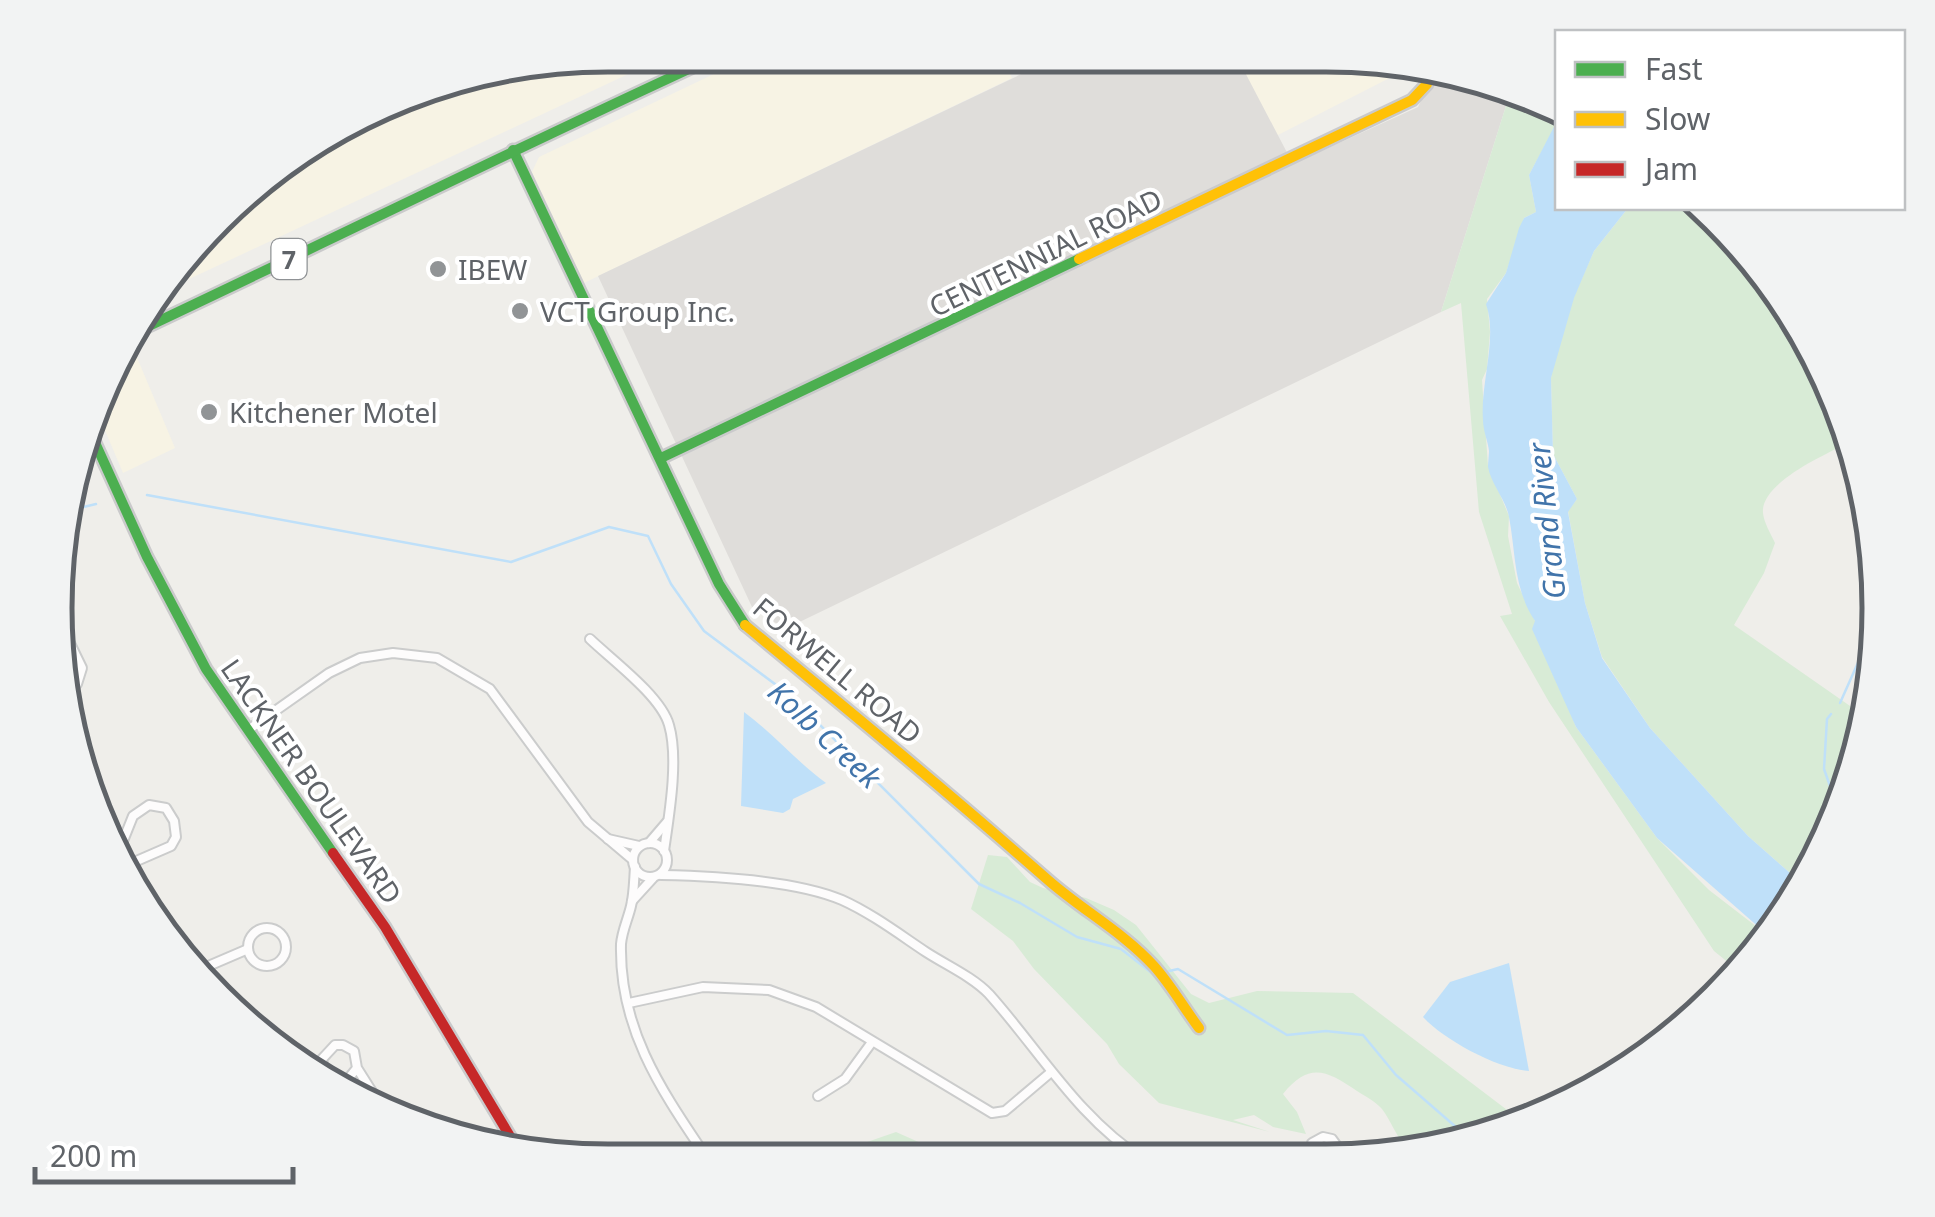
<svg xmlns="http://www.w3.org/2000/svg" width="1935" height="1217" viewBox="0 0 1935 1217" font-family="'Noto Sans',sans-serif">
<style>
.commercial{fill:#f7f3e4}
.industrial{fill:#dfddda}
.green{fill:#d8ebd6}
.water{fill:#bfe0f9}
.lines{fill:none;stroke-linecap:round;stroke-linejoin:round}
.stream{stroke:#bfe0f9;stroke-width:2.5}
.street-casing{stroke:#cbcccc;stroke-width:12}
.fast-casing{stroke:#cacacb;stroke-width:15}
.slow-casing{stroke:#cacacb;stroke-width:15}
.jam-casing{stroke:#cacacb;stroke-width:15}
.street{stroke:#fdfcfc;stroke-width:8}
.fast{stroke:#4caf50;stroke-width:10}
.slow{stroke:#ffc107;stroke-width:10}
.jam{stroke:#c62828;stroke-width:10}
.poi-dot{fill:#919496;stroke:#fff;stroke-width:4}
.labels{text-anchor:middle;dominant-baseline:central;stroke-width:8;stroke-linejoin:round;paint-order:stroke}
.shield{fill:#fff;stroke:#8f9295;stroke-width:2.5}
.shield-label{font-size:25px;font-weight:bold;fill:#5f6368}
.street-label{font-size:28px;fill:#5f6368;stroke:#fff}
.poi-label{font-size:28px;fill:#5f6368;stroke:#fff;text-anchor:start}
.water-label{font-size:30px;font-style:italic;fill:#4174aa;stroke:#fff}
.rim{fill:none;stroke:#5f6368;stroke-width:5}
</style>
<rect width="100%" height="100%" fill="#efeeea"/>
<g class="commercial">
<polygon points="609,55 669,55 157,294 170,271 301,149 431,84"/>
<polygon points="752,56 1002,57 1012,78 584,283 532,172 539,157"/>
<polygon points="1238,59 1398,60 1413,66 1276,136"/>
<polygon points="133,348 175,448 123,473 96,409 127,351"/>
</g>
<polygon class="industrial" points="1055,58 1238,59 1293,164 1418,107 1436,70 1511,90 1441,312 785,629 752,607 598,276"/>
<g class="green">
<polygon points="1511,90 1538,97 1557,108 1558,121 1529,175 1536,212 1524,218 1506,273 1487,299 1490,332 1487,369 1482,380 1488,466 1509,516 1508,536 1517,583 1535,621 1576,727 1657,838 1709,890 1770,937 1740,972 1714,951 1549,702 1500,616 1512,614 1479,512 1461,303 1441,312"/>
<path d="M1628,208H1697L1806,332L1844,445C1822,456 1760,484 1763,513C1764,523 1771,534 1775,543L1764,573L1734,625L1863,715L1861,752L1798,880L1748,836L1650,728L1602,657L1585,603L1568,511L1577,499L1553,454L1551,378L1560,328L1594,251Z"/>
<path d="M988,855L1007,857L1030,882L1043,888L1086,898L1114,910L1136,925L1191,994L1209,1003L1257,991L1353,993L1519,1119L1409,1149C1396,1138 1392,1122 1382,1109C1376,1102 1365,1096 1357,1091C1326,1070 1309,1062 1283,1094L1297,1112L1306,1134L1273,1127L1254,1115L1233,1120L1270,1132L1159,1103L1119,1064L1107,1044L1034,969L1013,941L971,909Z"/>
<polygon points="896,1132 957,1159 821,1158"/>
</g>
<g class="water">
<path d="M1557,121L1558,208H1628L1594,251L1574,298L1551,378L1553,454L1577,499L1568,512L1585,603L1602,658L1650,728L1748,836L1798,880L1770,937L1657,838L1576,727L1532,629L1535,621C1513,588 1516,553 1509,517C1506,500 1491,484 1488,467C1488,464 1489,453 1489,451C1488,441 1483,431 1483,420C1480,384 1498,338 1486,304L1506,273L1519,228L1524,218L1536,212L1529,175Z"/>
<path d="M744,712C774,734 797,762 826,783L793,799L790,809L783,813L741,806Z"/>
<path d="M1509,963L1529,1071C1498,1069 1444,1040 1423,1017L1450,982Z"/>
</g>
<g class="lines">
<g class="stream">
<polyline points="147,495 511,562 609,527 648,536 671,584 704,631 791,696 979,884 1020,903 1077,937 1121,949 1153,974"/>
<polyline points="71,510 96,504"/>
<polyline points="1840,703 1869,638"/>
<polyline points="1831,714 1827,719 1824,769 1836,803"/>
<polyline points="1165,972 1178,969 1287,1035 1326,1031 1363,1035 1396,1075 1464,1134"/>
</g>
<g class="street-casing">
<g id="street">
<polyline points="57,625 63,629 82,668 77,684 66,691"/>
<path d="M590,639C612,660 661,696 669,725C679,759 669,816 664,851"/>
<polyline points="248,730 329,673 360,658 393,653 437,658 490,689 588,822 633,860"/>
<polyline points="608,839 639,846"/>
<circle cx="650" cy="860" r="17"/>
<polyline points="649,843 667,822"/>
<polyline points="119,851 133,816 149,805 166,808 174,821 176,837 171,846 125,866"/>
<path d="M635,867C634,880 634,894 631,906C628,919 622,931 621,944C619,1030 662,1091 707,1158"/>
<path d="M661,875C712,876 795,880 842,900C871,913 899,934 926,952C946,965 973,977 989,994C1040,1051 1078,1118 1144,1160"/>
<polyline points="632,901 653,878"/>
<circle cx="267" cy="947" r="19"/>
<polyline points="199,970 248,949"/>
<polyline points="629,1003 703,987 769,990 816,1007 992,1113 1005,1111 1050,1073"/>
<polyline points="357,1068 348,1079 334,1079 324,1070 322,1059 335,1045 343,1045 354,1051 357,1068 386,1114"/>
<polyline points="818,1096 845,1079 872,1042"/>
<polyline points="1311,1161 1312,1143 1323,1137 1332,1139 1337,1146 1335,1161"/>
</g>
</g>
<g class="fast-casing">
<g id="fast">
<polyline points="513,150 719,584 745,625"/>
<path d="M138,331C331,240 523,145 717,56"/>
<polyline points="87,425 147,557 206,669 333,853"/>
<polyline points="661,458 1079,259"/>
</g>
</g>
<g class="slow-casing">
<g id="slow">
<polyline points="1079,259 1412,100 1427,84 1430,68"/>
<path d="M745,625C847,709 949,793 1048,880C1082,910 1123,932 1154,966C1171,985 1184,1008 1199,1028"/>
</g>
</g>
<g class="jam-casing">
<polyline id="jam" points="333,853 385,927 520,1153"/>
</g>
<use href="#street" class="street"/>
<use href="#fast" class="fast"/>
<use href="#slow" class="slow"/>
<use href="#jam" class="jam"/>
</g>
<g class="poi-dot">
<circle cx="438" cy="269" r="10"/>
<circle cx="520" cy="311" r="10"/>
<circle cx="209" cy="412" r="10"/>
</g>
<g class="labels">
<rect class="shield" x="271.5" y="239" width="35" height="40" rx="8"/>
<g class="shield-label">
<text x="289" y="259">7</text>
</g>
<g class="street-label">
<text transform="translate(1045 252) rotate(-26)">CENTENNIAL ROAD</text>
<text transform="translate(838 670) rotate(40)">FORWELL ROAD</text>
<text transform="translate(312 781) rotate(55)">LACKNER BOULEVARD</text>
</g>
<g class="poi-label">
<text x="458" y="269">IBEW</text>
<text x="540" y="311">VCT Group Inc.</text>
<text x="229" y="412">Kitchener Motel</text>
</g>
<g class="water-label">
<text transform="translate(1546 521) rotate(-96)">Grand River</text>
<text transform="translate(825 734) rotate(43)">Kolb Creek</text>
</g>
</g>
<path d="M0 0H1935V1217H0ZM608 72H1326A536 536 0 0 1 1862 608V608A536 536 0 0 1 1326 1144H608A536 536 0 0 1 72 608V608A536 536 0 0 1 608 72Z" fill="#f2f3f3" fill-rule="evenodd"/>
<path class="rim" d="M608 72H1326A536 536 0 0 1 1862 608V608A536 536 0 0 1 1326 1144H608A536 536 0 0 1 72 608V608A536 536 0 0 1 608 72Z"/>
<rect x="1555" y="30" width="350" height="180" fill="#ffffff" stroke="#bfc1c3" stroke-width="2.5"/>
<rect x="1575" y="62" width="50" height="15" fill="#4caf50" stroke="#bfc1c3" stroke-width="2.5"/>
<text x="1645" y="80" font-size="30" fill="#5f6368">Fast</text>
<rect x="1575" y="112" width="50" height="15" fill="#ffc107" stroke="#bfc1c3" stroke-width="2.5"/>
<text x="1645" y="130" font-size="30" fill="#5f6368">Slow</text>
<rect x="1575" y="162" width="50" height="15" fill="#c62828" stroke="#bfc1c3" stroke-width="2.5"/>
<text x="1645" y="180" font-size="30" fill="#5f6368">Jam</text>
<path d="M35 1167v15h258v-15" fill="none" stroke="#5f6368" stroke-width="5"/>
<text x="50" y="1167" font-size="30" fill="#5f6368" stroke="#ffffff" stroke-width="8" paint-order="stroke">200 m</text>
</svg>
